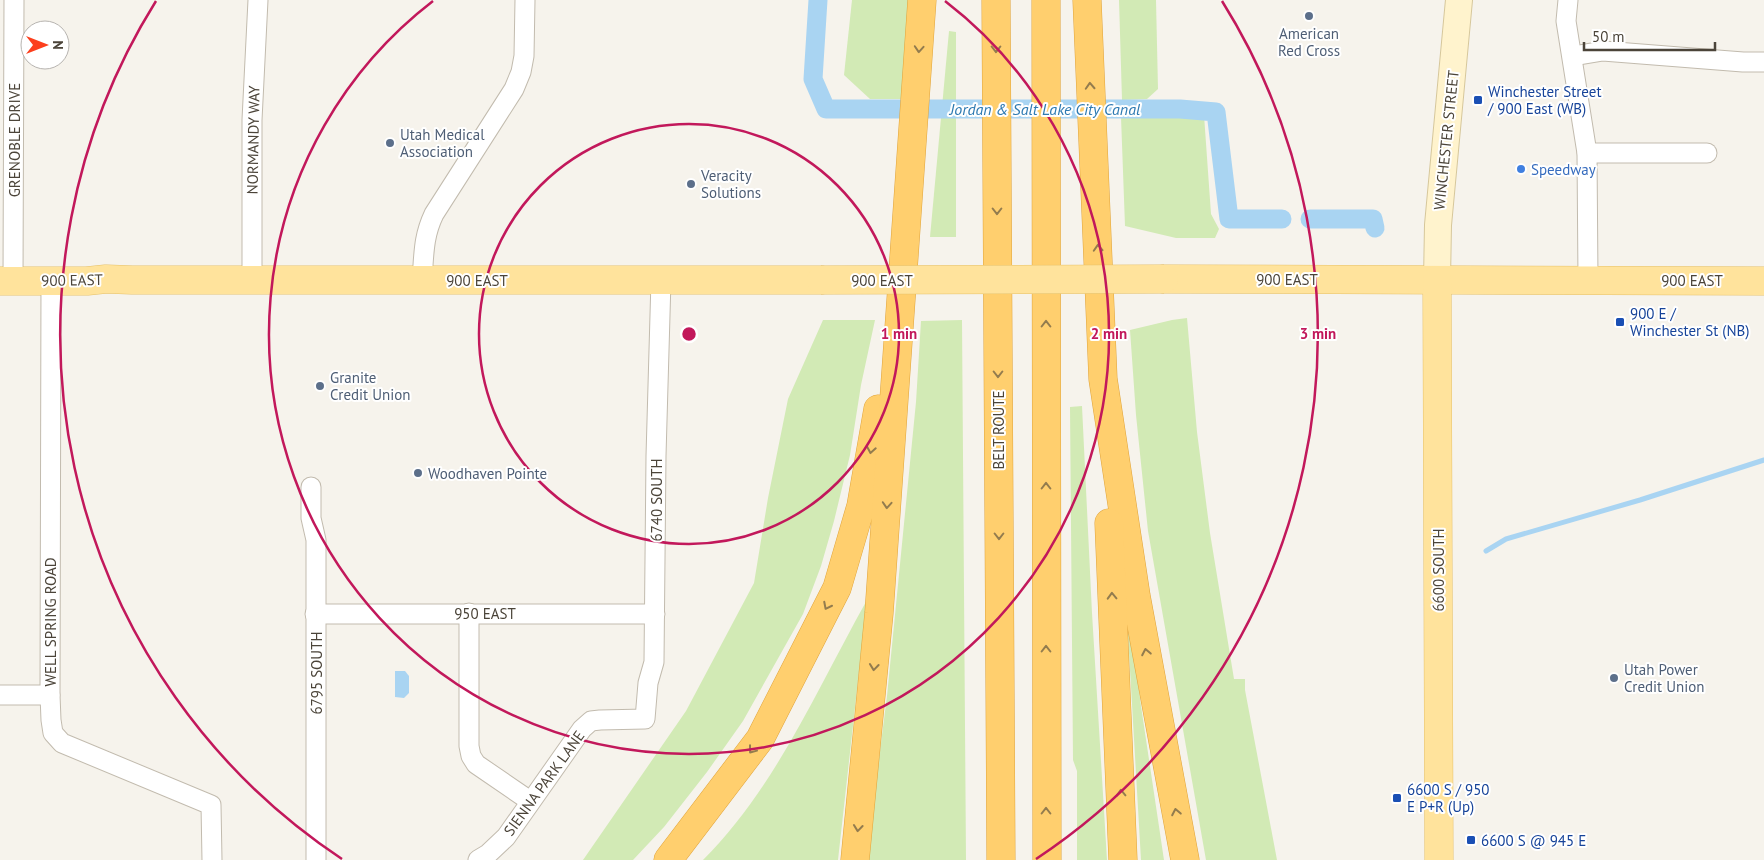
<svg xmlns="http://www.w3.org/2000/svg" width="1764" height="860" viewBox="0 0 1764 860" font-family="'PT Sans',sans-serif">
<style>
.green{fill:#d2eab5}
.water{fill:#a9d4f2}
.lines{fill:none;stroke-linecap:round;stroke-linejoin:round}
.stream{stroke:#a9d4f2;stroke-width:5}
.canal{stroke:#a9d4f2;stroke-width:19}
.minor-casing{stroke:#c2bbae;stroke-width:21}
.secondary-casing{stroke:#d6c79b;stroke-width:28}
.primary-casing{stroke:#e6c16a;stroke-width:29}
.motorway-casing{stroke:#e0a43c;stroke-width:29}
.minor{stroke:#fff;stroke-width:19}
.secondary{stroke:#fff3cd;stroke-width:26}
.primary{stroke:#ffe39c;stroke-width:28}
.motorway{stroke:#ffcf6e;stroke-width:28}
.primary-bridge-casing{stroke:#e6c16a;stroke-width:29;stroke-linecap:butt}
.primary-bridge{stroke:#ffe39c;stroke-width:28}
.oneway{stroke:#937c4e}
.ring{fill:none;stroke:#c2185b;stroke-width:2.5}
.service-dot{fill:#5c6f8a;stroke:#fff;stroke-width:2}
.transit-dot{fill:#1a4fb4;stroke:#fff;stroke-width:2}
.shop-dot{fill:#3f7fe0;stroke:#fff;stroke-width:2}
.labels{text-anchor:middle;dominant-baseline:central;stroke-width:4;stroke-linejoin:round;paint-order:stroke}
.service-label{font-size:15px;fill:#4e5e75;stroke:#fff;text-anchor:start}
.transit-label{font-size:15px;fill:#164399;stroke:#fff;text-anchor:start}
.street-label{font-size:15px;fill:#4b4439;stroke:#fff}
.shop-label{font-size:15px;fill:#366cbe;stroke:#fff;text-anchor:start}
.water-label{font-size:16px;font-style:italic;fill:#2e7ab2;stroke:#fff}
.centre{fill:#c2185b;stroke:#fff;stroke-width:2.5}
.ring-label{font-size:15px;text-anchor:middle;font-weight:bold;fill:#c2185b;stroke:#fff;stroke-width:4;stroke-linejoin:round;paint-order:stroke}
</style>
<rect width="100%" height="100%" fill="#f6f3ec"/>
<g class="green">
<polygon points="852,0 913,0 903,99 870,99 844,75"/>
<polygon points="1119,0 1156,0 1158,89 1147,99 1122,100"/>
<polygon points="949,31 956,32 956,237 930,237"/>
<polygon points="1152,113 1204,115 1211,214 1219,229 1215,238 1176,238 1125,226 1121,117 1146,116"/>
<polygon points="1187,318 1197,432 1210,533 1234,679 1245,679 1245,690 1277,860 1206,860 1148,531 1136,415 1130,330 1172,320"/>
<polygon points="823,320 875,320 861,385 850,455 834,521 821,566 803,614 743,721 707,772 664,827 633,860 583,860 686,711 754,583 768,498 788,399"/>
<polygon points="962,320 966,860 866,860 887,696 916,402 921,321"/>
<polygon points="1082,406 1092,613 1107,860 1077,860 1077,771 1073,760 1070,407"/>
<path d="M867,600L838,860H703C776,787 817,689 867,600Z"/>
<polygon points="1126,601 1128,601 1141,706 1164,860 1141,860"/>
</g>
<polygon class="water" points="395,671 405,671 409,676 409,693 404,698 395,697"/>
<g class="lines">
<polyline class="stream" points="1486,551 1506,539 1640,500 1764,460"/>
<g class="canal">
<polyline points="818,0 813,79 826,109 1180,109 1216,112 1229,219 1282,219"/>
<polyline points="1310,219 1373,219 1375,228"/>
</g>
<g class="minor-casing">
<g id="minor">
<polyline points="1568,0 1566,21 1587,153 1588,280"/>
<polyline points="1573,56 1603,51 1743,62 1764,62"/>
<polyline points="1587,153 1707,153"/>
<polyline points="51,280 50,695 51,720 53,733 62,743 211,805 212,860"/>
<polyline points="252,280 252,120 258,0"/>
<path d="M422,280C424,255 423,237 434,214L514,89L521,72L524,56L525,0"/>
<polyline points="13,281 14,0"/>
<polyline points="311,487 311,518 316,540 316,860"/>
<polyline points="469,613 469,746 471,756 476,764 530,801"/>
<polyline points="315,614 655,614"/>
<polyline points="0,695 50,695"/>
<polyline points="478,860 488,854 506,837 582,729 591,721 600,720 645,719 648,683 654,662 656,456 661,280"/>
</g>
</g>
<g class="secondary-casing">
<polyline id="secondary" points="1437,280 1438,225 1459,0"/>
</g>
<g class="primary-casing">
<g id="primary">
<polyline points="1164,279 1764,281"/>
<polyline points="1437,280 1439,860"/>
<polyline points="0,281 87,281 106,279 132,280 821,280"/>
</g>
</g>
<g class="motorway-casing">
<g id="motorway">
<polyline points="996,0 1001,860"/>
<polyline points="1046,0 1047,860"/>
<polyline points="1087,0 1103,379 1136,596 1185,860"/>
<polyline points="1109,523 1123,860"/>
<polyline points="668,860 760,739 837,588 861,506 878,409"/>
<polyline points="855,860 879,613 922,0"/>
</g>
</g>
<use href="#minor" class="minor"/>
<use href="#secondary" class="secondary"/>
<use href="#primary" class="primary"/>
<use href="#motorway" class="motorway"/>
<g class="primary-bridge-casing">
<polyline id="primary-bridge" points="821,280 1164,279"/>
</g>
<use href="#primary-bridge" class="primary-bridge"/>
</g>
<defs><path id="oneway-chevron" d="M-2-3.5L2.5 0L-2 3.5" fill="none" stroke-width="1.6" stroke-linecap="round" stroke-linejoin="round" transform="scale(1.25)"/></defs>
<g class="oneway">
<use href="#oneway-chevron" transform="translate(919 49) rotate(94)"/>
<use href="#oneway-chevron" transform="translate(996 49) rotate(90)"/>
<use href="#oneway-chevron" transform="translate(1090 86) rotate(-93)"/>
<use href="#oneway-chevron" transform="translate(997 211) rotate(90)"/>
<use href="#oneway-chevron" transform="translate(1098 248) rotate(-93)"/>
<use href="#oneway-chevron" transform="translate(1046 324) rotate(-90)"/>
<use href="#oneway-chevron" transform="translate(998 374) rotate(90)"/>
<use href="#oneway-chevron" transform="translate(871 450) rotate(100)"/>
<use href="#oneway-chevron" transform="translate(1046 486) rotate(-90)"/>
<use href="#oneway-chevron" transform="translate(887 505) rotate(94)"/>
<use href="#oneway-chevron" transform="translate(999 536) rotate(90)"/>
<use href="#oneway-chevron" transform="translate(1112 596) rotate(-92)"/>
<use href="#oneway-chevron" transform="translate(827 606) rotate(117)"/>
<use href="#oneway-chevron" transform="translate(1046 649) rotate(-90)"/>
<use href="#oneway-chevron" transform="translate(1146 652) rotate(-101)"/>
<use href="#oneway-chevron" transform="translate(874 667) rotate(96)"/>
<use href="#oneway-chevron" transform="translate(752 750) rotate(127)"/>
<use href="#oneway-chevron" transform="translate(1121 793) rotate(-92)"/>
<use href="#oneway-chevron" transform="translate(1046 811) rotate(-90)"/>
<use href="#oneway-chevron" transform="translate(1176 812) rotate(-101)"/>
<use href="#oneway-chevron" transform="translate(858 828) rotate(96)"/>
</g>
<g class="ring">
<circle cx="689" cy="334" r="210"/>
<path d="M945 1A420 420 0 1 1 433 1"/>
<path d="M342 859A629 629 0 0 1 156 1M1222 1A629 629 0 0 1 1036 859"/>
</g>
<g class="service-dot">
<circle cx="1309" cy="16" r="5"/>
<circle cx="390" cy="143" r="5"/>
<circle cx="691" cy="184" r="5"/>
<circle cx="320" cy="386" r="5"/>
<circle cx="418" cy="473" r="5"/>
<circle cx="1614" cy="678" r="5"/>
</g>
<g class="transit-dot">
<rect x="1473" y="95" width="10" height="10" rx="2.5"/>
<rect x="1615" y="317" width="10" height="10" rx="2.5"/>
<rect x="1392" y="793" width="10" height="10" rx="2.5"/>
<rect x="1466" y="835" width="10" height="10" rx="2.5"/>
</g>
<circle class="shop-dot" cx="1521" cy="169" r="5"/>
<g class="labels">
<g class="service-label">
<text x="1309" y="33" text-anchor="middle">American<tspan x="1309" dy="17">Red Cross</tspan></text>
<text x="400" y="134">Utah Medical<tspan x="400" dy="17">Association</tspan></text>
<text x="701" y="175">Veracity<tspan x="701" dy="17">Solutions</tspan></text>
<text x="330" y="377">Granite<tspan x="330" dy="17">Credit Union</tspan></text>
<text x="428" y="473">Woodhaven Pointe</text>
<text x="1624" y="669">Utah Power<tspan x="1624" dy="17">Credit Union</tspan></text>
</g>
<g class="transit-label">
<text x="1488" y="91">Winchester Street<tspan x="1488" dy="17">/ 900 East (WB)</tspan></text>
<text x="1630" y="313">900 E /<tspan x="1630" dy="17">Winchester St (NB)</tspan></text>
<text x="1407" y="789">6600 S / 950<tspan x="1407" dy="17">E P+R (Up)</tspan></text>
<text x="1481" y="840">6600 S @ 945 E</text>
</g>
<g class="street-label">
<text transform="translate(14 140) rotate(-90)">GRENOBLE DRIVE</text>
<text transform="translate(253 140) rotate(-89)">NORMANDY WAY</text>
<text transform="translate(1446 140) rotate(-84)">WINCHESTER STREET</text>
<text x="1287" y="279">900 EAST</text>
<text transform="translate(72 280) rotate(-1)">900 EAST</text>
<text x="477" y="280">900 EAST</text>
<text x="882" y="280">900 EAST</text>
<text x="1692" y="280">900 EAST</text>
<text transform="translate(998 430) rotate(-90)">BELT ROUTE</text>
<text transform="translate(656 500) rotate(-90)">6740 SOUTH</text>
<text transform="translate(1438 570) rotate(-90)">6600 SOUTH</text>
<text x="485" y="613">950 EAST</text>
<text transform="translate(50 622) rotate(-90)">WELL SPRING ROAD</text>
<text transform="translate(316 673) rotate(-90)">6795 SOUTH</text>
<text transform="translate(544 783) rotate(-54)">SIENNA PARK LANE</text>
</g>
<g class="shop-label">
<text x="1531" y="169">Speedway</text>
</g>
<g class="water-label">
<text x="1045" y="109">Jordan &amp; Salt Lake City Canal</text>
</g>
</g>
<circle cx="689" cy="334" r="8" class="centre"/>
<g class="ring-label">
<text x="899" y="339">1 min</text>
<text x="1109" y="339">2 min</text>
<text x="1318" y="339">3 min</text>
</g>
<g transform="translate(45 45) rotate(90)"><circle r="24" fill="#ffffff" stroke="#b7b4b0"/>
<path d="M0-4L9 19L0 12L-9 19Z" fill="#fc3f1d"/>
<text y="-8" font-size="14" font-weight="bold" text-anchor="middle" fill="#4b4439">N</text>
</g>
<path d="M1584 42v8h131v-8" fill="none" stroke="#4b4439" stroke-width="2.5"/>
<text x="1592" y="42" font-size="15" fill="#4b4439" stroke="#ffffff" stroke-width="4" paint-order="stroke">50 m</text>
</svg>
